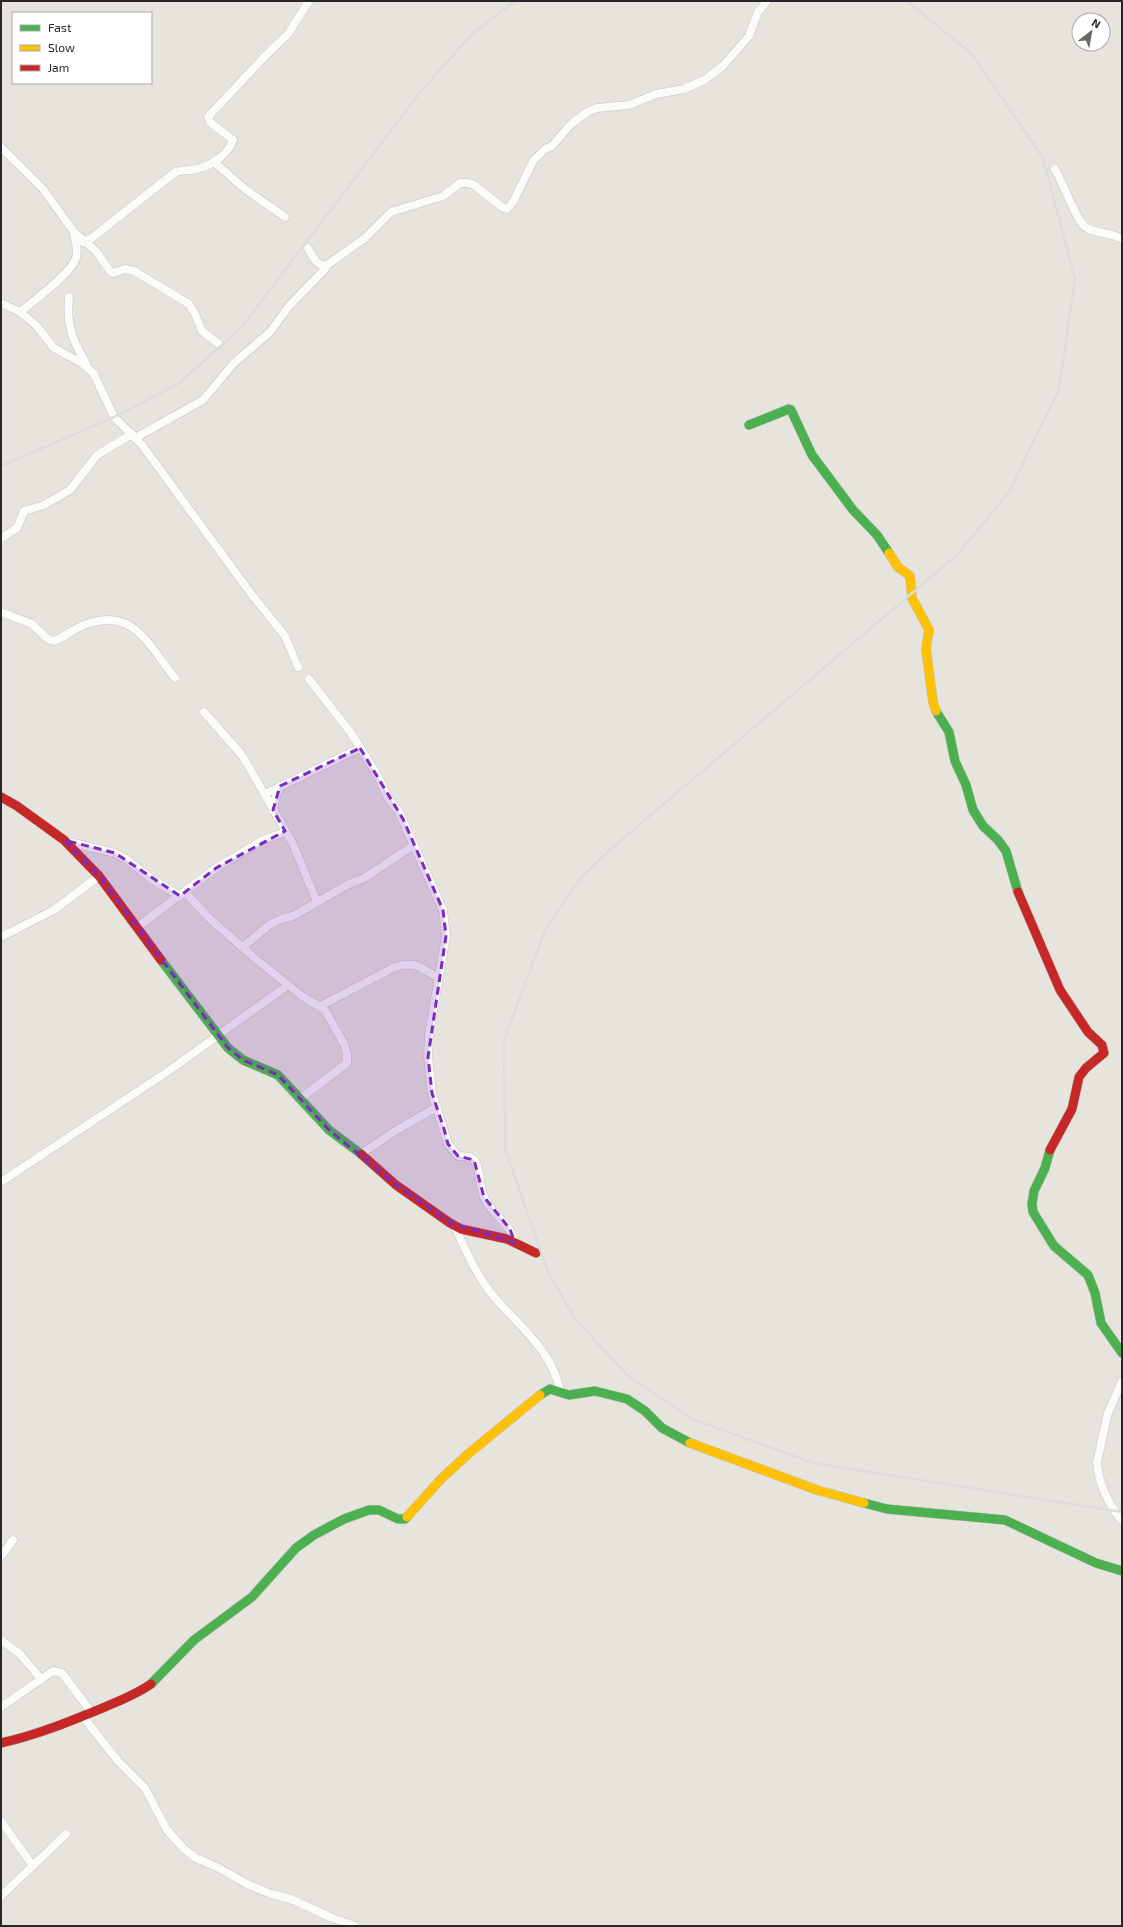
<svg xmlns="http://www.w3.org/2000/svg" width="1123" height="1927" viewBox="0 0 1123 1927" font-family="'Exo 2',sans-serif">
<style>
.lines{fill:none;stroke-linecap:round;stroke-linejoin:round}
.street-casing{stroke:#c3c2c2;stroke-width:9}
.fast-casing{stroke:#c3c2c2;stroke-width:10}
.slow-casing{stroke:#c3c2c2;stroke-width:10}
.jam-casing{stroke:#c3c2c2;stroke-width:10}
.street{stroke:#fbfbfa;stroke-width:8}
.fast{stroke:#4caf50;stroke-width:9}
.slow{stroke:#ffc107;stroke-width:9}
.jam{stroke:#c62828;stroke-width:9}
.rail{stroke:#dcdcdd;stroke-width:2.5}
.marked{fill:#7b2cbf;fill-opacity:0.2;stroke:#7b2cbf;stroke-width:3;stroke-dasharray:8 5;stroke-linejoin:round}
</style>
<rect width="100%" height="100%" fill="#e6e4dc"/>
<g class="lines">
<g class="street-casing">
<g id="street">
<polyline points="1,147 43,189 74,232 96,251 110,271 113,273 125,269 134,271 189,304 195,314 202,331 219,344"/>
<polyline points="214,162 245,189 285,217"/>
<path d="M1055,169C1063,182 1076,222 1087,228C1097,234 1111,232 1122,239"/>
<path d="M83,242L92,238L174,173C182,169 188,171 196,169C211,166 228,155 233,140L210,122L208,117L265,56L288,34L309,1"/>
<path d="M308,248C313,256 316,267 327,265L365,238L391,212L443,196L460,183H469L474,185L502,207L507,209L513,202L533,161L545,149L552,146L571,124L587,112L597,108L629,105L656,94L684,89L704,80L723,66L749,36L758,12L767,1"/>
<path d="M69,297C66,326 73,340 86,364"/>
<polyline points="1,303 20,312 36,325 54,348 82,363 94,374 114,417 142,445 252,595 285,636 298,667"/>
<path d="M20,312C33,301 72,273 76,258C78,250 76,241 74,233"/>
<polyline points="135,438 203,400 234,363 270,332 289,306 325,269"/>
<polyline points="1,538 17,528 24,511 44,505 70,490 97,455 132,434"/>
<path d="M1,612L32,624L48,639L54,641C65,637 73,629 84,625C134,606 148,645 175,678"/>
<path d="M309,679L351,733L378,776L388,798L399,812L443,910L446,936L429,1034L428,1057L432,1093L448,1144L458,1156C464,1156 471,1156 475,1161C481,1171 479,1186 484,1197C491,1215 510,1222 515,1243"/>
<polyline points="204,712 241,754 253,774 293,844 317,902"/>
<polyline points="265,794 360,748"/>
<polyline points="273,810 276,796 280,786"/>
<polyline points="65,841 115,853 126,859 153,880 180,896"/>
<polyline points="185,892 209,918 257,960 302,996 325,1010 344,1044 347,1053 347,1063 301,1098"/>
<polyline points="136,928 216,868 263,840 285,832"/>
<polyline points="1,937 54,910 99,876"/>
<polyline points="243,947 269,925 281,919 293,916 347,885 366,877 414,845"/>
<path d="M320,1006L395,967C415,961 421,967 438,978"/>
<polyline points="361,1154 395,1131 437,1107"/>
<polyline points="1,1182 170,1070 288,985"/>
<path d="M455,1227C465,1249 475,1272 490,1292C514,1322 554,1351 560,1391"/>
<path d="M1122,1381L1108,1413L1097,1462C1098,1483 1109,1505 1122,1521"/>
<polyline points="1,1556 13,1540"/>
<polyline points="1,1640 20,1654 41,1679"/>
<polyline points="1,1707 53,1671 62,1673 92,1713"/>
<polyline points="83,1717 118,1761 145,1788 167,1830 184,1849 196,1858 217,1867 247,1884 271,1894 291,1899 330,1917 355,1926"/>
<polyline points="1,1821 33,1866"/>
<polyline points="1,1896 66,1834"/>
</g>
</g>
<g class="fast-casing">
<g id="fast">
<polyline points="749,425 789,409 791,410 812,455 853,510 877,535 889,553"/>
<polyline points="936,711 949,732 955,761 966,785 973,810 983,826 998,840 1006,851 1018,892"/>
<polyline points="161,960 228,1048 243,1060 278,1075 329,1130 361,1154"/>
<polyline points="1050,1150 1045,1168 1034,1191 1032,1204 1033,1212 1054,1246 1088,1275 1095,1293 1101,1323 1122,1353"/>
<polyline points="540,1395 550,1389 569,1395 595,1391 627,1399 645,1411 662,1428 690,1443"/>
<polyline points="864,1503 887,1509 1005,1520 1096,1563 1122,1571"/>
<polyline points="151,1684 194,1640 252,1597 296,1548 314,1535 344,1519 369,1510 379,1510 398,1519 405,1519 407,1517"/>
</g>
</g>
<g class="slow-casing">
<g id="slow">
<polyline points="889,553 898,567 910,576 912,598 929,630 926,649 933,702 936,711"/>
<polyline points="690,1443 817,1490 864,1503"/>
<polyline points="407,1517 441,1479 468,1454 540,1395"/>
</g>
</g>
<g class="jam-casing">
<g id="jam">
<polyline points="1,797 17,806 64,840 99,876 161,960"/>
<polyline points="1018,892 1060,990 1088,1032 1102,1045 1104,1053 1086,1068 1079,1077 1072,1109 1050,1150"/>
<polyline points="361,1154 396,1185 450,1223 461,1229 507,1239 536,1253"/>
<path d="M1,1743C37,1735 71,1721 105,1707C121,1700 137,1694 151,1684"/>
</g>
</g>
<use href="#street" class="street"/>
<use href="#fast" class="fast"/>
<use href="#slow" class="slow"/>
<use href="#jam" class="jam"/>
<g class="rail">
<polyline points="907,1 972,54 1043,158 1075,279 1059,389 1009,492 958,554 612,848 581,878 546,928 504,1040 505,1149 548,1272 576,1320 627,1375 692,1419 814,1463 1122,1512"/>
<polyline points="1,466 114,417 178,384 241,328 418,95 471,35 515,1"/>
</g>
</g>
<path class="marked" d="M360,748L403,819L443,910L446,936L428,1057L432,1093L444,1129L448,1144L458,1156L474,1160L484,1197L510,1229L515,1243L450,1223L396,1185L329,1130L278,1075L243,1060L228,1048L99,876L64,840L115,853L180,896L216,868L285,831L273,810L280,786Z"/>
<rect width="1123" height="1927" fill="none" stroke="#272727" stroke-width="4"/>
<rect x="12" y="12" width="140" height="72" fill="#ffffff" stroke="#a9a9a9"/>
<rect x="20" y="25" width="20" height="6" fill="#4caf50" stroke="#a9a9a9"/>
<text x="48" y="32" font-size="12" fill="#272727">Fast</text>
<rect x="20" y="45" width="20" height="6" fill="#ffc107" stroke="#a9a9a9"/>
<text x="48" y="52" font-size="12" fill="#272727">Slow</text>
<rect x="20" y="65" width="20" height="6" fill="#c62828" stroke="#a9a9a9"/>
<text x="48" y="72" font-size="12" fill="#272727">Jam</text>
<g transform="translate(1091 32) rotate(31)"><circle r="19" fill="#ffffff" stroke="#a9a9a9"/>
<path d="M0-3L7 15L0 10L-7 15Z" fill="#6a6966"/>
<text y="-6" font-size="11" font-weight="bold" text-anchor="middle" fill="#272727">N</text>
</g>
</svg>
